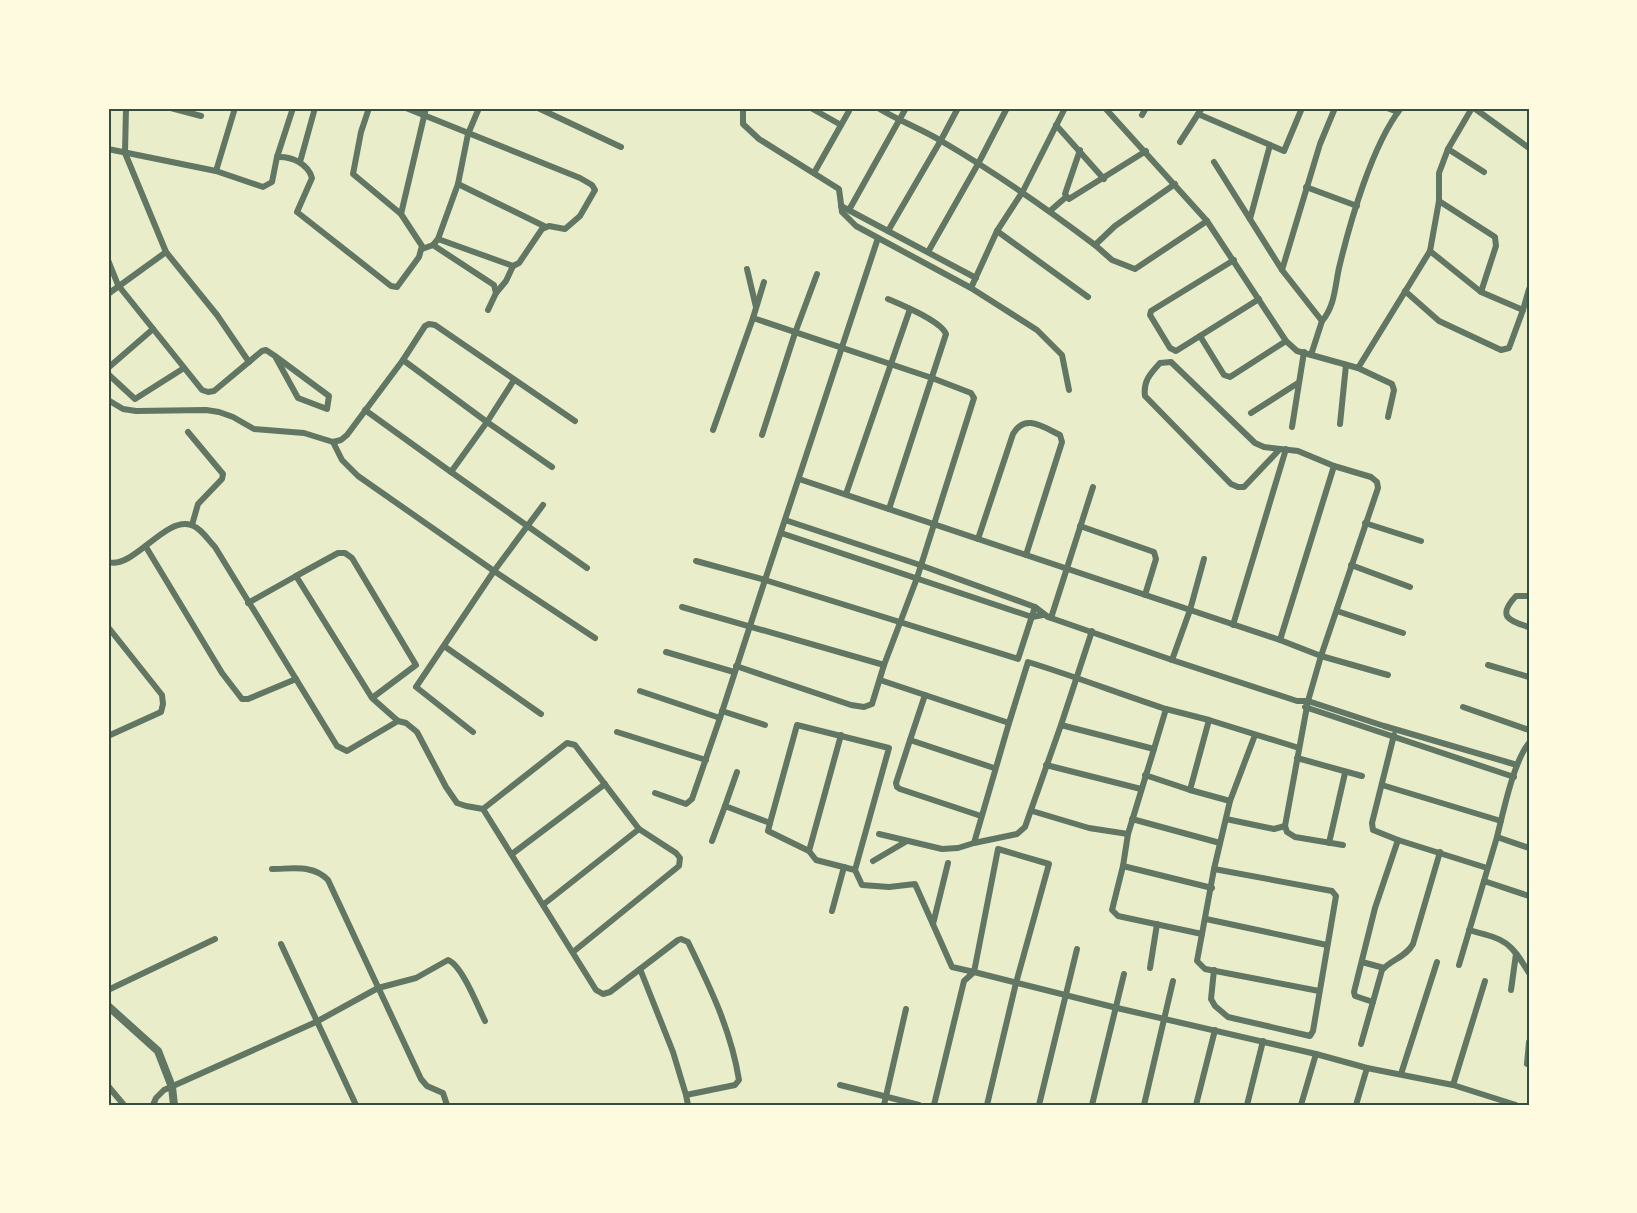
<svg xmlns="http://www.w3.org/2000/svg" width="1637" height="1213" viewBox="0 0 1637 1213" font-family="Helvetica,sans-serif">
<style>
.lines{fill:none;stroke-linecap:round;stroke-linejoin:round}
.minor{stroke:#617663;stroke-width:6}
.tertiary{stroke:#617663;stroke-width:8}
.neatline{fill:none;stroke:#344e41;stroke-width:2}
</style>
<rect width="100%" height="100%" fill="#e9edc9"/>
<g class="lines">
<g class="minor">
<polyline points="126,108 125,153 166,252 217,315 249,362"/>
<polyline points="171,108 201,116"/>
<polyline points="369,108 361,132 353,174 401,214"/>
<polyline points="406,108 580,178 592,185 595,190 580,216 565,229 549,226 542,229 519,263 513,266 438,239"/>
<polyline points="538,108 621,147"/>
<polyline points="743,108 743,124 759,139 839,189 842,212 856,226 971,288 1037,330 1062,355 1069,390"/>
<polyline points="811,108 841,125"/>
<path d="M878,108C899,121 922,129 943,142C996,173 1046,208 1095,245"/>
<polyline points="1105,108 1207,221 1286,341 1297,351 1358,368 1430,251 1439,201 1439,173 1448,149 1472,108"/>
<polyline points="1387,108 1398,112"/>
<polyline points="1474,108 1529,148"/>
<polyline points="1198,114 1284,151 1302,108"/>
<polyline points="1142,115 1146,108"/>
<polyline points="1056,125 1104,179"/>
<polyline points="1180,142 1202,108"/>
<polyline points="108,149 216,171 263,187 272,182 277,157 293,108"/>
<polyline points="1448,149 1484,172"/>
<polyline points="1080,150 1065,194 1069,199 1146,151"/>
<path d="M277,157C292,156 308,164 312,178L297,212L391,286L397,287L419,257L422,246L401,214L426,108"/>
<polyline points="300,162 315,108"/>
<path d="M1214,162L1282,270L1322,321C1335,306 1335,286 1339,268C1350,222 1372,145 1401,108"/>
<polyline points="216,171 235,108"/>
<polyline points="814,173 849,111"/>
<polyline points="458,184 546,227"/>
<polyline points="1175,184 1115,226 1095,245 1112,260 1135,269 1207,221"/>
<polyline points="1306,187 1357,206"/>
<polyline points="1439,201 1495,237 1496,246 1481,292"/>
<polyline points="841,206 976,278"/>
<polyline points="849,210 906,108"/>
<polyline points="1050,211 1066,197"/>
<polyline points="1250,219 1270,145"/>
<polyline points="888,231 941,140 958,108"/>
<polyline points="997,231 1088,297"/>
<polyline points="433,245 494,285 496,293 488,310"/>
<polyline points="422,249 433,245 438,239 458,184 468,134 479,108"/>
<polyline points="1430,251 1481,292 1523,310 1529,289"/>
<polyline points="928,252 978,164 1007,108"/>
<polyline points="108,260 118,285 202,390 208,392 214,391 262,351 266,350 275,356 329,396 327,409 298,398 275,356"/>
<polyline points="1234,260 1151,311 1150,315 1170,348 1176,351 1259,299"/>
<polyline points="747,269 756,307"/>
<polyline points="1282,270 1320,144 1335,108"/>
<polyline points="971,288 997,231 1023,191 1065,108"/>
<polyline points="1405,291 1439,321 1501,350 1509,348 1523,310"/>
<polyline points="496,293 506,281 513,266"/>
<polyline points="108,294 166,252"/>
<path d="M888,299C902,305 941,321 946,334L889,509"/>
<polyline points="1200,336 1224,375 1230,377 1286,341"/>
<polyline points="1311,355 1322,321"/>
<polyline points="403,360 487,422 552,467"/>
<polyline points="108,368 153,329"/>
<polyline points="1358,368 1392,384 1394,390 1388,417"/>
<polyline points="108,374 135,399 184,368"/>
<polyline points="108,400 123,409 136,411 206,410 219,412 233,417 254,429 304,433 333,442 341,440 347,435 403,360 425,326 429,324 435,325 575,421"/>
<polyline points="365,410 451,472 487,422 514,380"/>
<polyline points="1251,413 1298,383"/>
<polyline points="1340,424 1346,365"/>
<polyline points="1292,427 1304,352"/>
<polyline points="713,430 753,318 764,282"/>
<polyline points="188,432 223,474 222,479 198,504 192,525"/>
<polyline points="762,435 795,333 817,274"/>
<polyline points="333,442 342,460 358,476 494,571 595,638"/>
<path d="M1279,450L1244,487H1238L1231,484L1145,396C1143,381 1150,374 1160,363L1171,362L1255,443L1264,447L1298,451L1334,466L1371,477L1377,482L1378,488L1321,656L1308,701L1285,826L1287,832L1295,837L1343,845"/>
<polyline points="451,472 587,568"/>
<polyline points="799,479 1280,640 1321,656 1388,675"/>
<polyline points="846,494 910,309"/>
<polyline points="785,520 920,565 1035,607 1048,617 1172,660 1297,701 1308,701 1384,726 1517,765"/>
<polyline points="1365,523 1421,541"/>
<polyline points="1080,526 1154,552 1156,559 1145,595"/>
<polyline points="781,533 1032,617 1043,615"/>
<path d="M978,539L1013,434C1025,413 1043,427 1060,435L1062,442L1026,555"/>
<polyline points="146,547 222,673 242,699 248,699 296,679"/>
<polyline points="696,561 765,580 878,238"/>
<path d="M108,562C133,570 165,516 191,525C201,528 208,540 215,547L337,746L347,751L398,721"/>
<polyline points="1351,565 1410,587"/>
<path d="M1529,596H1516C1497,616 1508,621 1529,627"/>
<polyline points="248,603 296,576"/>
<polyline points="682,607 884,665"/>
<polyline points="1337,611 1403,633"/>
<polyline points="1051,618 1093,487"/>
<polyline points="1233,625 1286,449"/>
<polyline points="108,627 162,695 163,704 161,712 108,736"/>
<polyline points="1280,640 1334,466"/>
<polyline points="444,646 541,714"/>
<polyline points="666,652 734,672"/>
<polyline points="1172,660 1190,610 1204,559"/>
<polyline points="1488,665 1529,677"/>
<polyline points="736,666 851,705 864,707 872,704 884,665 917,578 974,398 971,393 932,378 753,318"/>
<polyline points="640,691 720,718"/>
<path d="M372,698L416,665L352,558L345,553H338L296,576L372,698L398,721L406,723L417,732L446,787L457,803L466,806L483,809L596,990L603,994L610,992L678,940L681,939L688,942C710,987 731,1030 739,1080L735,1085L686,1095L688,1105"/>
<polyline points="1305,707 1514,777"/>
<polyline points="1463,707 1529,730"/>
<polyline points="1166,709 1209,720 1190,790 1230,801 1214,869 1197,961 1205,969 1319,991"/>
<polyline points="722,711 765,725"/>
<polyline points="1209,720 1299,748"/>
<path d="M1009,723L1028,662C1074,676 1120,694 1166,709L1154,749L1061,725L1092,631"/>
<polyline points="473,732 416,687 494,571 543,505"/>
<polyline points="617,732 706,760"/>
<polyline points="1394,735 1372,823 1373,830 1398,840 1487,868"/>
<polyline points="910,740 925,695"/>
<path d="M1529,743C1514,760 1503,813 1497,837L1529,848"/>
<polyline points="1154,749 1128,834 1123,866 1112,910 1118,916 1202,934"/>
<polyline points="1297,758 1362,776"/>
<polyline points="1046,765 1141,789"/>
<polyline points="737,772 725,806 770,823 768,831 809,851 816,860 855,870 862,885 889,887 915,884 952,967 974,972 998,849 1049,864 1016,983 987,1105"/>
<polyline points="1145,775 1190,790"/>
<polyline points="1382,785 1501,821"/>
<polyline points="655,793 686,804 692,799 720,718 765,580 1018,659 1035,607"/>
<polyline points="1230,801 1255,735"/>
<polyline points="483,809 567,743 575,745 639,829 544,904"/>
<polyline points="1032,811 1089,828 1128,834"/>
<polyline points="981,816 900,789 897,787 896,783 910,740 994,768"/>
<polyline points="1132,819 1220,843"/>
<polyline points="1226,819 1274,829 1285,826"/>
<polyline points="770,823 797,725 889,748 855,870"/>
<polyline points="879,834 942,849 958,848 974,843 1009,723 880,680"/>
<polyline points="712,841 725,806"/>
<polyline points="974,843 1017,834 1025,827 1061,725"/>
<polyline points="1329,843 1345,773"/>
<polyline points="809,851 841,735"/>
<polyline points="512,854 605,784"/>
<polyline points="873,861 907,841"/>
<polyline points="1123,866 1212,888"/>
<path d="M272,869C292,869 313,864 328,880L421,1079L427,1086L443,1093L447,1105"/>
<polyline points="1484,881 1529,896"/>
<polyline points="832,911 844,867"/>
<polyline points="1206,919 1327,945"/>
<polyline points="933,924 948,863"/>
<path d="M1469,930C1506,940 1509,940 1529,973"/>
<polyline points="281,944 356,1105"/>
<polyline points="573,952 679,866 680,858 676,853 639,829"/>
<polyline points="1362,962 1384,968"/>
<polyline points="1459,965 1497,837"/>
<polyline points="1150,968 1157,924"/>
<polyline points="640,969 673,1052 686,1095"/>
<polyline points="1214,970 1211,999 1215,1006 1228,1017 1310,1036 1313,1031 1336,896 1332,891 1214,869"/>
<polyline points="108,990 215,939"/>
<polyline points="1511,990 1516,954"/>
<polyline points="1373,1002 1355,996 1354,992 1375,908 1398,840"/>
<path d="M1361,1044L1382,970C1392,959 1406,957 1413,944L1440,852"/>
<polyline points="1527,1064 1529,1042"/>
<polyline points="1401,1074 1437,962"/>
<polyline points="840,1085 919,1105"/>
<polyline points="1453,1085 1485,981"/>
<polyline points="108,1086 124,1105"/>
<path d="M153,1105L156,1098L164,1090L316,1022L378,988L416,978L448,960C462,965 478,1007 485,1021"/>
<polyline points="884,1105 906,1009"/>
<polyline points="934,1105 964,981 974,972 1117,1008 1316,1054 1367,1068 1453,1085 1516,1105"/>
<polyline points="1039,1105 1077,949"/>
<polyline points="1092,1105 1124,974"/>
<polyline points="1144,1105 1173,981"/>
<polyline points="1196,1105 1215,1030"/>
<polyline points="1247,1105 1263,1041"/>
<polyline points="1301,1105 1316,1054"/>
<polyline points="1356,1105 1367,1068"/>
</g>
<polyline class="tertiary" points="108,1006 158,1051 172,1087 174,1105"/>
</g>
<rect width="1637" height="1213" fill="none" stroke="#fefae0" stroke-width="219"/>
<rect x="110" y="110" width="1418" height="994" class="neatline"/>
</svg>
